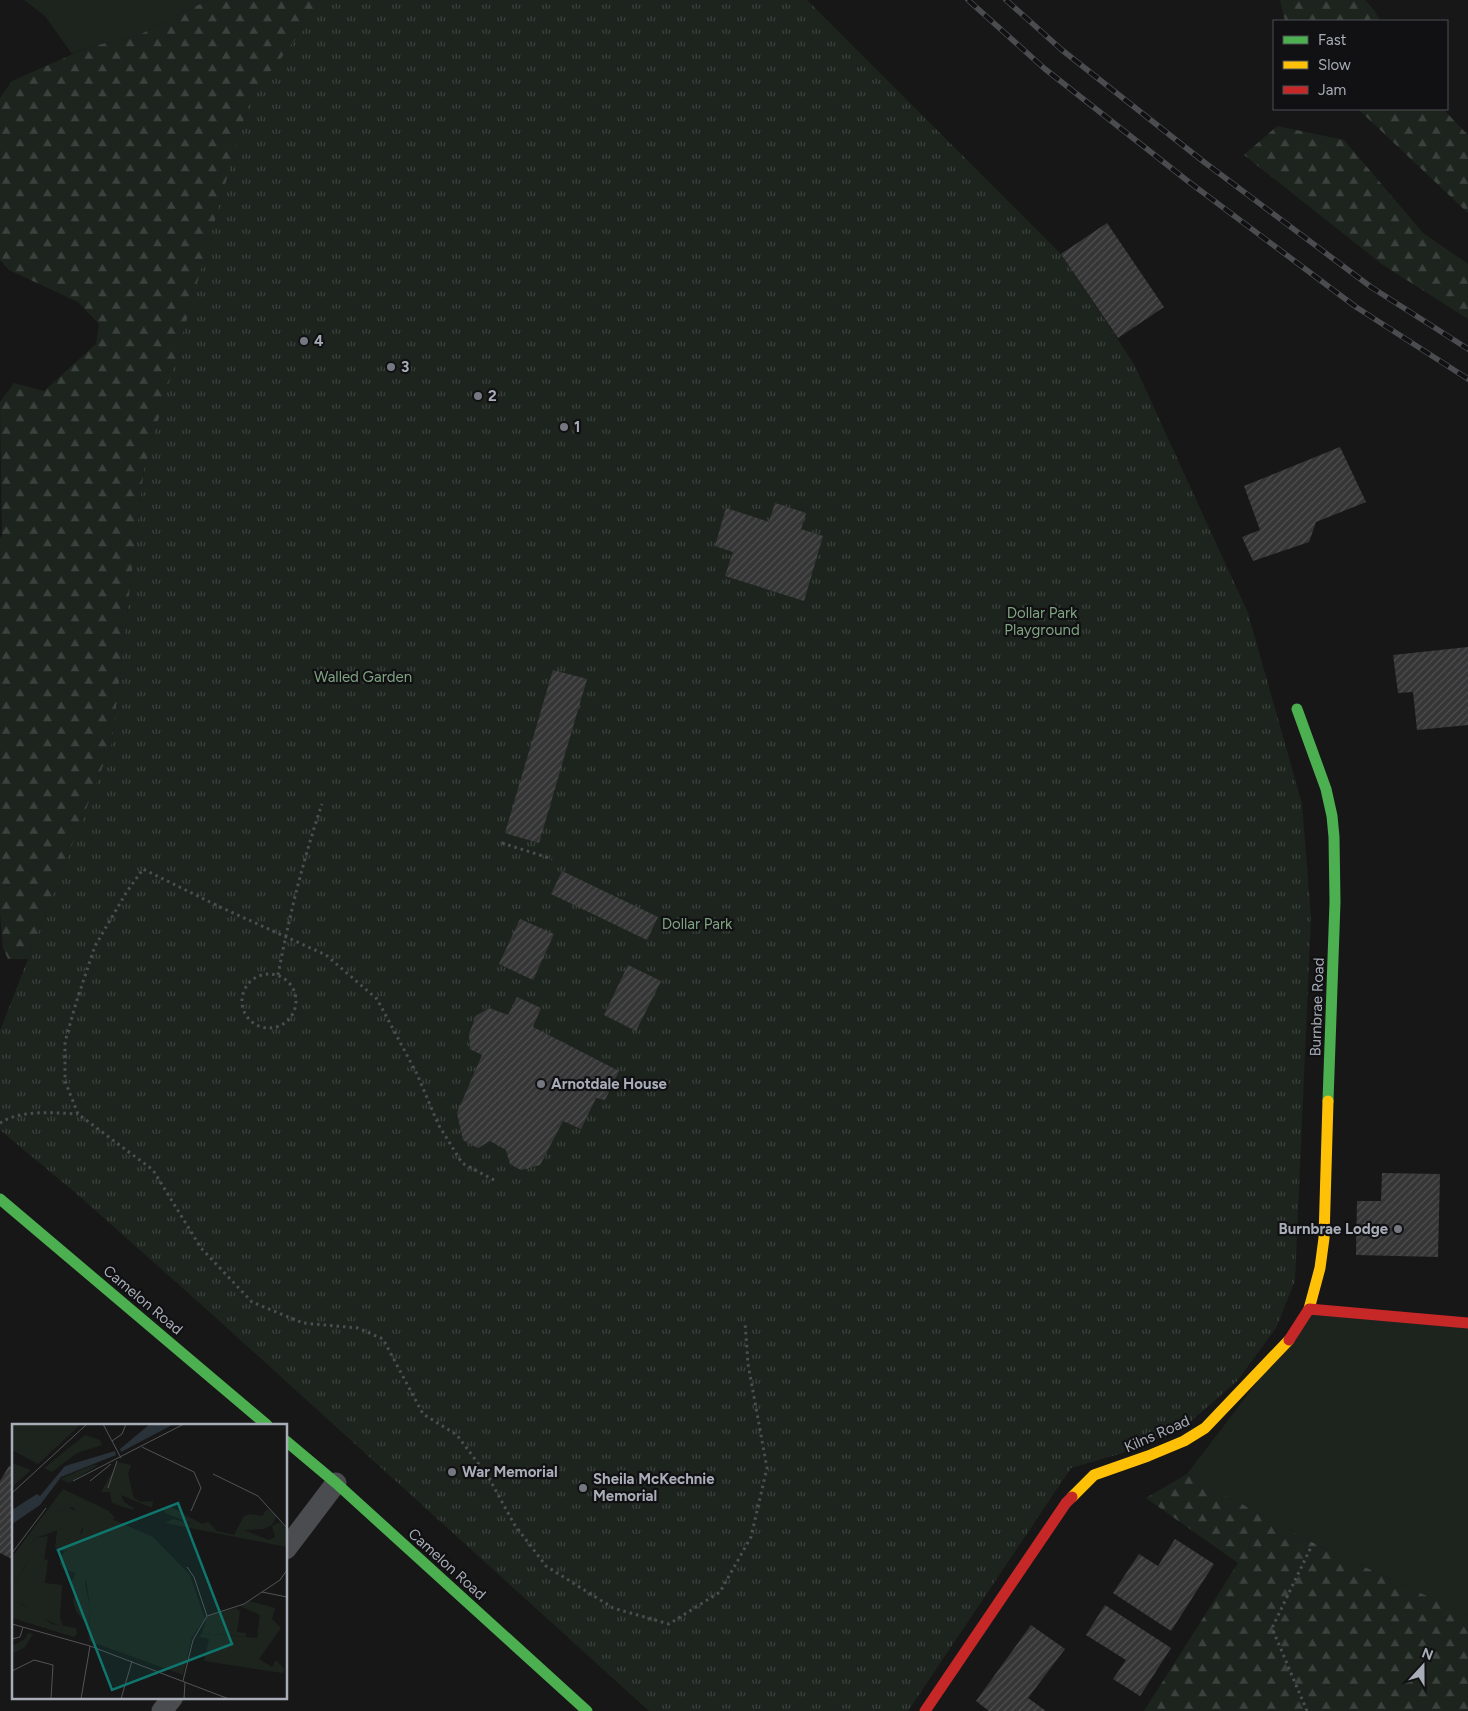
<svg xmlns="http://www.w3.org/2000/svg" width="1468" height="1711" viewBox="0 0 1468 1711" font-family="Figtree,sans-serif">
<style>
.green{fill:#1d241e}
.forest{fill:url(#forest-firs)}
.park{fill:url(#park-tufts)}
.building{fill:url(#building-hatch)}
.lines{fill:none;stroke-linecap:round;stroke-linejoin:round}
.path{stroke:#4d4e52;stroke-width:3;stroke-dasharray:2.5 4;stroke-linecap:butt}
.lane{stroke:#4b4c50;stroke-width:21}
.fast{stroke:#4caf50;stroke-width:11}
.slow{stroke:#ffc107;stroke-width:11}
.jam{stroke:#c62828;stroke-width:11}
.rail-casing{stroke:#4b4c4f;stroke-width:5.5}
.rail{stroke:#111113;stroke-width:4;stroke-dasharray:11;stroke-linecap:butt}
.poi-dot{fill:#757880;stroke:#111113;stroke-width:2}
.labels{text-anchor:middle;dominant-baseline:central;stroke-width:4.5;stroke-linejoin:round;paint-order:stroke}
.poi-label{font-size:15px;font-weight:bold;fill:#a8adb8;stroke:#111113;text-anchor:start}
.park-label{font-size:15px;fill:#7fa381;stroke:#111113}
.street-label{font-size:15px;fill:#a8adb8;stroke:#111113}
.inset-road{fill:none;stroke:#515357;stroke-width:1}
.view{fill:#0f766e;fill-opacity:0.15;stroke:#0f766e;stroke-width:2.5}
.inset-edge{fill:none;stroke:#a8adb8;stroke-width:2.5}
</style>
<defs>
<pattern id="forest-firs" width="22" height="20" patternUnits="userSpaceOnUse" patternTransform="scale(1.25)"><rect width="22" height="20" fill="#1d241e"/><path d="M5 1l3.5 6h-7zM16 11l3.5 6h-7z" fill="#3b413d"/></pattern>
<pattern id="park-tufts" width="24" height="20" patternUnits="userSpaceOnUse" patternTransform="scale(1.25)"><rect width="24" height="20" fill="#1d241e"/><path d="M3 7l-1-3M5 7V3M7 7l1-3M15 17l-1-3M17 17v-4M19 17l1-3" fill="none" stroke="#3b413d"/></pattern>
<pattern id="building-hatch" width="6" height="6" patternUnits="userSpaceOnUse" patternTransform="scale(1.25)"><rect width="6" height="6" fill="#353536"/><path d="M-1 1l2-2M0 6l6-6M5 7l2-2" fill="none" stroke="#4f5051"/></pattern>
</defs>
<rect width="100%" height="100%" fill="#171717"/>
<g class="green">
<polygon points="24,0 208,0 139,35 89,47 72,54 45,16"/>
<polygon points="1309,1309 1468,1325 1468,1615 1313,1543 1187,1474 1290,1339"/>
</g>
<g class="forest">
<polygon points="208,0 377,0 144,470 112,743 28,959 8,959 3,948 0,913 0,538 2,536 0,402 14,383 44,391 96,344 99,324 78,302 9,270 0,260 0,98 12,81 89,47 139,35"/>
<polygon points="1280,0 1365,0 1374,10 1380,21 1285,21"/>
<polygon points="1358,109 1443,109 1468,135 1468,213"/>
<polygon points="1277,126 1344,140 1423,233 1468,264 1468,319 1383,265 1244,155"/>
<polygon points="1187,1474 1313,1543 1468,1615 1468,1711 1144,1711 1238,1563 1146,1498"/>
</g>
<polygon class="park" points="327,0 807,0 1061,254 1134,364 1248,613 1302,804 1311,917 1295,1281 1276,1328 1237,1381 1182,1429 1119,1454 1071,1468 908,1711 649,1711 214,1316 78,1195 0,1130 0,1031 112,743 144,470 250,97"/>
<g class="building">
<polygon points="1107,223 1164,307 1118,338 1061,254"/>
<polygon points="1340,447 1366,502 1316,522 1309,542 1253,561 1242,537 1260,530 1244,486"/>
<polygon points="775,503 806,513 801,529 823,536 804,601 725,576 733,552 715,546 726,508 769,522"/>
<polygon points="1468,647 1468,725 1417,730 1413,692 1398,693 1393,655"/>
<polygon points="553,670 587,679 539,843 505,833"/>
<polygon points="562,871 658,917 647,940 551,894"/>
<polygon points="520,919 554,934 533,980 499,964"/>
<polygon points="628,965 661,981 636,1031 604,1015"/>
<polygon points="517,997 541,1008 533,1027 619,1071 605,1100 596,1098 581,1129 563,1121 540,1165 521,1170 510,1164 506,1150 490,1141 478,1148 463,1140 457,1113 482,1055 470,1049 469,1034 476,1016 489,1008 508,1015"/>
<polygon points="1382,1173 1440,1174 1438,1257 1356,1255 1357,1201 1381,1201"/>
<polygon points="9,1466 14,1468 14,1560 0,1553 0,1481"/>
<polygon points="1175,1539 1214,1564 1171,1631 1113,1593 1139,1554 1158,1566"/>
<polygon points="1105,1605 1171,1648 1140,1696 1113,1679 1126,1660 1086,1635"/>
<polygon points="1031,1625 1065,1649 1028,1698 1046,1711 989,1711 976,1701"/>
</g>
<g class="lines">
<g class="path">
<polyline points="502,843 552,859"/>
<circle cx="269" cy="1001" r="27"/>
<path d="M278,975C289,917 303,860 322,804"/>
<path d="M0,1123C21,1109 55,1113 78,1114"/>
<polyline points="494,1180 462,1163 438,1124 417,1074 377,999 326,955 220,907 143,869 126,893 95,946 76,1003 65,1042 65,1081 78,1114 153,1170 201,1248 252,1302 303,1323 358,1328 383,1339 423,1414 457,1435 489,1478 514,1524 546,1566 613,1608 669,1624 720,1592 751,1537 767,1468 748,1364 745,1322"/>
<polyline points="1307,1711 1272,1628 1313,1543"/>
</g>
<g class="lane">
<polyline points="286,1549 336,1483"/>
<polyline points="162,1711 173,1697"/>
</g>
<g class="fast">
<polyline points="1297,709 1326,789 1332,816 1334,837 1335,902 1328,1101"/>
<polyline points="0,1199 267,1425"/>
<polyline points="286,1441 336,1483 587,1711"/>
</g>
<g class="slow">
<polyline points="1309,1309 1320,1268 1324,1238 1328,1101"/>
<polyline points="1072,1497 1094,1475 1148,1456 1184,1441 1205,1428 1289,1340"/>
</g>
<g class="jam">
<polyline points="1289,1340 1309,1309 1468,1323"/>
<polyline points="925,1711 1066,1503 1072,1497"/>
</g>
<g class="rail-casing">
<g id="rail">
<polyline points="968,0 1045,69 1189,182 1356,307 1468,379"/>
<polyline points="1006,0 1062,50 1204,162 1371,287 1468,349"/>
</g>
</g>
<use href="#rail" class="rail"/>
</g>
<g class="poi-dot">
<circle cx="304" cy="341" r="5"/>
<circle cx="391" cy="367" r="5"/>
<circle cx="478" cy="396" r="5"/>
<circle cx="564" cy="427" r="5"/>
<circle cx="541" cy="1084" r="5"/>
<circle cx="1398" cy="1229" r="5"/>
<circle cx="452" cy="1472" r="5"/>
<circle cx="583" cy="1488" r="5"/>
</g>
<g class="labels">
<g class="poi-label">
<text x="314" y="341">4</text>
<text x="401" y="367">3</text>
<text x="488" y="396">2</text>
<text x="574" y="427">1</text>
<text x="551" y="1084">Arnotdale House</text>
<text x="1388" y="1229" text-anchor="end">Burnbrae Lodge</text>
<text x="462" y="1472">War Memorial</text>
<text x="593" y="1479">Sheila McKechnie<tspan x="593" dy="17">Memorial</tspan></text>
</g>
<g class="park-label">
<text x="1042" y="613">Dollar Park<tspan x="1042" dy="17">Playground</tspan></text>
<text x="363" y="677">Walled Garden</text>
<text x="697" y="924">Dollar Park</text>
</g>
<g class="street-label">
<text transform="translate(1317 1007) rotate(-88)">Burnbrae Road</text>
<text transform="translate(143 1300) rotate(40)">Camelon Road</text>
<text transform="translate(1157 1434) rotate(-24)">Kilns Road</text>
<text transform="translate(447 1564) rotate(42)">Camelon Road</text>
</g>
</g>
<g transform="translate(12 1424)">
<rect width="275" height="275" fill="#171717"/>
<path d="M81,41H86L57,59L48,55ZM53,83L67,87L72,99L66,116L54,128L43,124L47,89ZM36,112L32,135L36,136L33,159L50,161L48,194L51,203L27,193L9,179L0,183V162L15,140L18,121L24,114ZM224,184L228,188L225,208L234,209V213L190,209L195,192Z" fill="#1d241e"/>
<path d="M73,11L88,16L90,21L65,29L40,48L32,44ZM106,38L119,41L116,50L122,74L129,78L141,77L140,84L109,71L112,78L122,84L121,86L100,79L98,68H89ZM0,39L19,46L0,63ZM51,65L97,87L103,94L95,99L73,160L78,183L77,204L64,187L61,177L63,170L58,161L64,149L51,145L48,140L49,132L71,107L70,94L61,83L49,86L46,106L24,114L18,121L16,138L0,162V133ZM156,81L190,100L196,98L205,107L222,111L232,92L238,90L250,92L255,85L265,91L260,101L252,105L232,106L257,116L263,113L260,102L268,98L275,105V123L153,99L161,95L183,101L153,89L151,85ZM237,177L263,184L260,195L269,204L247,235L260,243L264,236L273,246L270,249L192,237L197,215L187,213L190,209L245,214L248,191L228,182ZM6,178L40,200L64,204L65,210L62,213L0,194V183ZM16,209L21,210L13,223L0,230V222L13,215Z" fill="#1d241e"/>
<path d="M0,0H69L26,40L0,26ZM82,87L141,113L178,151L193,195L180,213L171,251L77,217L78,183L70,126Z" fill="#1d241e"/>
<path d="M138,0H162L109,28L108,25ZM103,27L104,31L49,53L28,81L0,100V86L25,70L28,72L53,42Z" fill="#2a3239"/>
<path class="inset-road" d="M91,0L109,34M100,17L110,10L114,0M130,23L182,48L189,64L179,87M201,50L246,72L275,104M61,57L172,0M78,57L99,40M96,64L105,37M0,69L75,0M0,129L34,84M175,143L182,153L195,192M250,168L275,173M0,200L78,222L217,275M0,215L8,213L11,203M0,247L22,236L41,241L39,275M171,257L181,216L195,192L232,180L268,156L275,146M69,275L78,222M109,275L120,237M172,275L173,258"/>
<path class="view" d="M166,79L220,220L100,266L46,126Z"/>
<rect width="275" height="275" class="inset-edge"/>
</g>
<rect x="1273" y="20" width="175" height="90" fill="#111113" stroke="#4d4f55"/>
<rect x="1283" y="36" width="25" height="8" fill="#4caf50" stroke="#4d4f55"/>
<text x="1318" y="45" font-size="15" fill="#a8adb8">Fast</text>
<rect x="1283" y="61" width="25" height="8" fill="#ffc107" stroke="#4d4f55"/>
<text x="1318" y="70" font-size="15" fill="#a8adb8">Slow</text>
<rect x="1283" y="86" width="25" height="8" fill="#c62828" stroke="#4d4f55"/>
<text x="1318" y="95" font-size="15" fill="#a8adb8">Jam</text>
<g transform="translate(1423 1666) rotate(21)" stroke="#111113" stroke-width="4" paint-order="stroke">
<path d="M0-4L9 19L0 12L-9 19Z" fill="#a8adb8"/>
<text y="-8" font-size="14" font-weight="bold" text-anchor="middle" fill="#a8adb8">N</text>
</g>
</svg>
